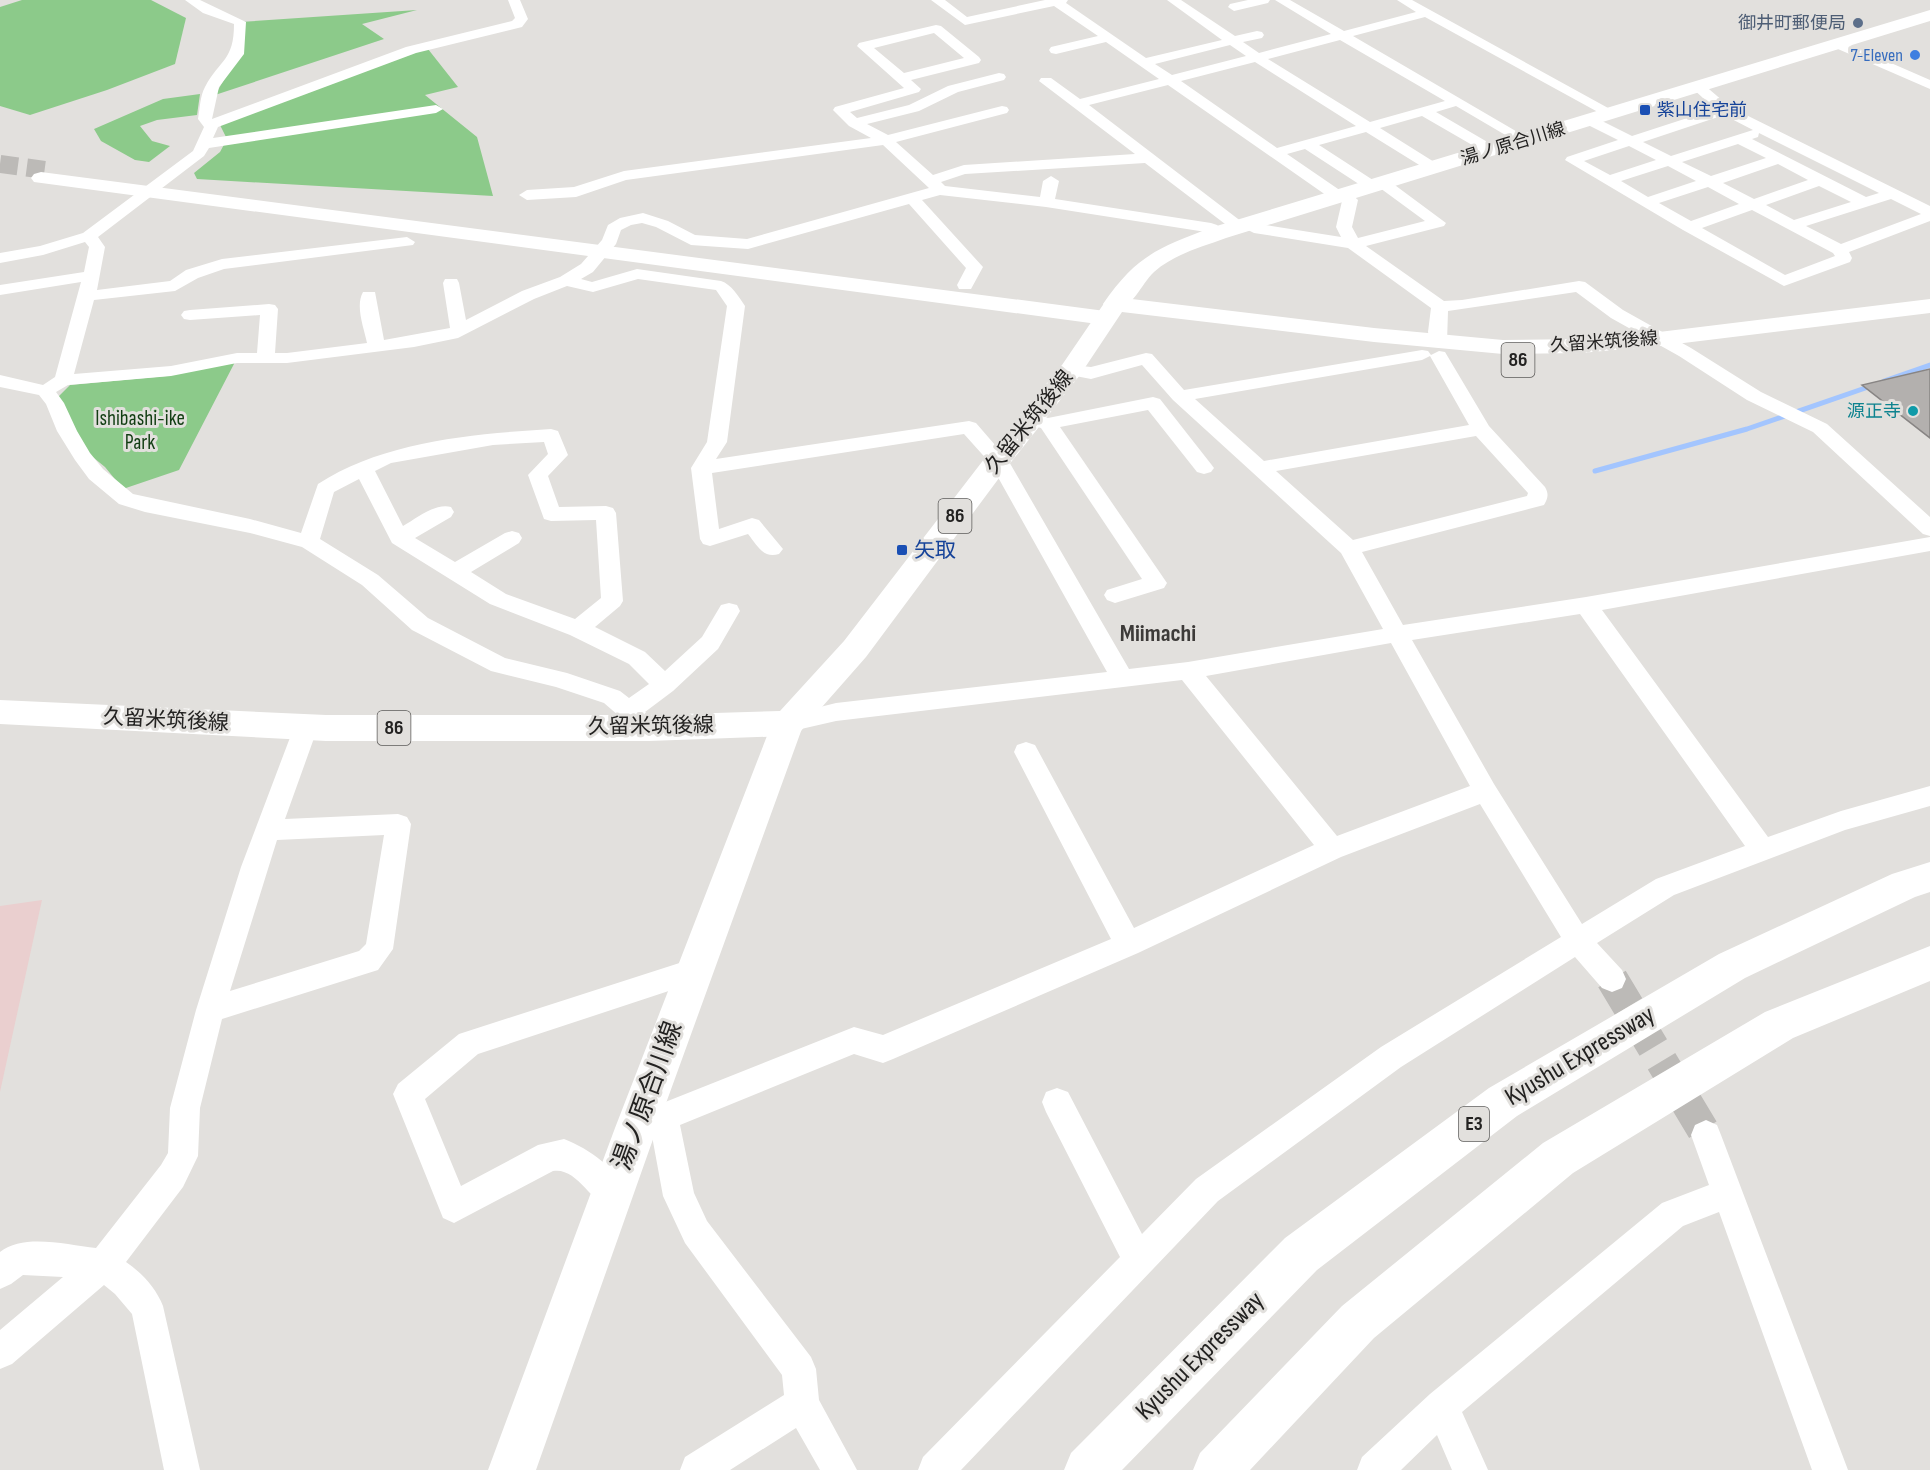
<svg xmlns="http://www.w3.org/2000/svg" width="1930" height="1470" viewBox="0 0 1930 1470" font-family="'Sofia Sans Condensed','Noto Sans JP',sans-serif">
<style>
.education{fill:#eacfcf}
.green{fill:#8cca8a}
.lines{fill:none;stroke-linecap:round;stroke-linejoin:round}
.stream{stroke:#a3c5fe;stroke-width:5}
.building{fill:#b3b0ae;stroke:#888584;stroke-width:1.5}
.minor-tunnel{stroke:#bcbab7;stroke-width:32;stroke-dasharray:32 16;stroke-linecap:butt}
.tertiary-tunnel{stroke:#bcbab7;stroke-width:18;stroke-dasharray:18 9;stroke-linecap:butt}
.minor{fill:#fff;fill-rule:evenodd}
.tertiary{fill:#fff;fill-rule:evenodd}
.secondary{fill:#fff;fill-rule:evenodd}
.primary{fill:#fff;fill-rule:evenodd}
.motorway{fill:#fff;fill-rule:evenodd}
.service-dot{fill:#5c6f8a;stroke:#e2e0dd;stroke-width:2}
.shop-dot{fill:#3f7fe0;stroke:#e2e0dd;stroke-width:2}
.transit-dot{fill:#1a4fb4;stroke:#e2e0dd;stroke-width:2}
.culture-dot{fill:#0f9aa8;stroke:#e2e0dd;stroke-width:2}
.labels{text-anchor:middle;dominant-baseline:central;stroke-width:6;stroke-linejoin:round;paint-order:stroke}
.far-service-label{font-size:18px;fill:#4e5e75;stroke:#e2e0dd;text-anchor:end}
.far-shop-label{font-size:18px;fill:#366cbe;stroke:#e2e0dd;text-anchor:end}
.far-transit-label{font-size:18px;fill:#164399;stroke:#e2e0dd;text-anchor:start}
.far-street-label{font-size:18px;fill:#232221;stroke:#e2e0dd}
.far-culture-label{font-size:18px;fill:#0d838f;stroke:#e2e0dd;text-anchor:end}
.shield{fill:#e2e0dd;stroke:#5c5b59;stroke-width:1.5}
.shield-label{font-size:20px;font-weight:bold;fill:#232221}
.park-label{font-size:21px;fill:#123e13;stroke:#e2e0dd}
.street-label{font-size:21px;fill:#232221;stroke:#e2e0dd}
.transit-label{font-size:21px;fill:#164399;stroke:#e2e0dd;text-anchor:start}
.quarter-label{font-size:24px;font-weight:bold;fill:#3d3b39;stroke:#e2e0dd}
.near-street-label{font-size:26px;fill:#232221;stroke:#e2e0dd}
</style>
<rect width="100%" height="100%" fill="#e2e0dd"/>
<polygon class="education" points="42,900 0,1092 0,906"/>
<g class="green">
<polygon points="22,0 151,0 186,18 175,64 107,90 30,115 0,106 0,7"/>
<polygon points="417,10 362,24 384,39 215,95 238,56 240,22"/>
<polygon points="428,49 458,87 425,95 477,137 493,196 197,179 194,173 220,152 227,139 220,125 405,52"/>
<polygon points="200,94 197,115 157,120 140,126 152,141 170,146 149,162 135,160 101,141 94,129 163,99"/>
<polygon points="235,362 179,470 123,489 105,467 89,454 58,397 70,385 167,376"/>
</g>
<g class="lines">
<g class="stream">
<polyline points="1884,381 1930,365"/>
<polyline points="1595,471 1747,429 1874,385"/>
</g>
</g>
<polygon class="building" points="1930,369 1930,438 1862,385"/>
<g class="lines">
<polyline class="minor-tunnel" points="1612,979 1706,1135"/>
<polyline class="tertiary-tunnel" points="0,164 53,171"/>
<g class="minor">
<path d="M185,0H200L246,22L244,54L219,87L212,119L406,47L512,21L515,18L508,0H520L528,19L522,27L416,53L218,127L213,138L436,105L443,109L436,113L209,148L204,156L98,237L105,247L97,290L170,281L186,270L222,259L407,237L415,242L413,245L224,269L198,278L175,291L94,300L74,374L171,366L237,353H257L260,315L190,320L184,319L181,315L184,311L190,310L269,304L275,305L278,309L275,353H287L367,343C364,328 355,306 363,292H375L384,340L450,328L443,283L445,279H457L459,283L466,320L522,291L560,277L581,264L602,240L608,225L620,218L643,213L668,221L695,235L747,239L929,188L883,145L626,180L576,197L527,200L519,195L527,190L574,187L624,171L871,138L849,126L833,110L835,107L904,88L857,46L859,43L936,25L941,26L979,57L981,60L979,63L911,80L921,89L919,92L850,112L857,118L909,105L948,86L999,73L1004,74L1006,77L1004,80L958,92L919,111L867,124L888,135L1002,106L1007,107L1009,110L1007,113L896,142L933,175L964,165L1135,154L1039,81L1041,78H1051L1080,99L1159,79L1106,42L1056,54L1051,53L1049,50L1051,47L1098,36L1054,6L965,25L931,0H945L967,17L1045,0H1068L1066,3L1146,58L1222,40L1167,0H1181L1235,36L1257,31L1262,32L1264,35L1262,38L1243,42L1259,53L1331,34L1275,0H1290L1344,31L1416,12L1397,0H1412L1619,114L1617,117H1607L1425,17L1353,36L1531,140L1529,143H1519L1456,106L1436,112L1496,147L1498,150L1496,153H1486L1422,116L1380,128L1439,165L1442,168L1439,171H1429L1366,132L1319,145L1376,182L1383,178L1388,180L1446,223L1444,226L1366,246L1444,301L1462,300L1579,281L1585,282L1623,310L1691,348L1761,392L1827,424L1930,517V536L1923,534L1813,432L1747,400L1679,356L1611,318L1576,292L1448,311L1447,342L1444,346H1432L1428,332L1431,308L1348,248L1254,233L1246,229L1239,232L1233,230L1145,163L965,174L941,182L945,186L1040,197L1043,181L1051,176L1059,181L1055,199L1211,223L1217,225L1226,233L1224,236L1218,238L1206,232L1046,207L940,195L922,200L983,267L971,289H959L957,285L966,268L909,204L748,249L691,245L656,227L642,223L631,225L621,230L616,244L593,272L581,279L592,282L637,269L721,281C731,284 739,297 745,306L727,442L716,459L969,421L976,423L1008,460L1129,669L1188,662L1383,629L1341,553L1173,400L1142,365L1091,379L1065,374L1062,370L1065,366L1071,365L1091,367L1146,353L1152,354L1184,390L1422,350L1428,351L1431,355L1439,351L1445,352L1489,426L1545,487C1549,494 1548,498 1544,505L1362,552L1403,625L1586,597L1930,537V551L1602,610L1768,837L1841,811L1930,786V806L1845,830L1674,895L1597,943L1622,970L1626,979L1622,988L1612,992L1602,988L1575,957L1401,1067L1218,1201L961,1470H918L923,1457L1120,1257L1046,1112L1042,1102L1046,1092L1057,1088L1068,1092L1142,1234L1196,1179L1381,1047L1561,937L1480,804L1341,857L1138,953L893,1059L883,1063L854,1054L680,1125L694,1193L707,1221L811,1357L816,1369L819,1400L857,1470H820L796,1428L730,1470H680L685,1457L784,1395L782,1375L685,1243L663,1196L652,1136L636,1143L625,1138L621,1128L625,1118L854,1027L883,1035L1111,939L1014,752L1017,745L1026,742L1035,745L1134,928L1314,845L1182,680L836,721L788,732L780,729L776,723L780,717L836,703L1107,672L990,463L964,434L712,473L719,529L752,518L759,520L783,549L779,554C763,559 757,545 748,534L710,546L703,544L700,539L691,468L707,442L727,306L716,290L638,279L593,292L567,286L534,299L458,338L414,347L287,363H237L171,376L68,385L56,392L64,403L77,431L90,453L103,469L133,494L250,519L301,533L318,484C384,441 473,434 551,429L558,431L568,455L548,476L559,507L606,506L613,508L616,513L623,601L620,606L595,627L645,652L665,671L702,637L721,605L729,603L737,605L740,611L718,649L673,691L645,712L657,721L661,728L657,735L649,737L641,735L604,703L556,687L491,671L412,630L362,585L302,547L250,533L145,512L119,504L89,479L75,460L57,431L46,404L39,395L0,387V375L43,385L55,377L81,282L0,295V285L84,272L89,247L85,242L43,255L0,263V253L40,246L83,233L193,151L204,127L198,119C200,108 200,96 205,87C220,59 234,61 234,24L203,13ZM934,33L964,58L904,73L874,48ZM1340,40L1445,101L1370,122L1268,59ZM1230,45L1246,56L1172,75L1155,64ZM1255,62L1356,126L1277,148L1181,81ZM1168,85L1333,200L1342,201L1336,227L1341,237L1259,224L1249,219L1242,222L1089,105ZM1305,149L1368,190L1373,192L1380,188L1425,221L1358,238L1352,227L1358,200L1349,192L1341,191L1287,154ZM1430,356L1469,425L1264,461L1195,399L1422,360ZM1476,436L1528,493L1527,496L1353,540L1276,471ZM544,442L548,454L528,475L544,519L551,521L596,520L601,598L575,619L506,594L471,572L519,543L522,538L519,533L512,531L505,533L455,562L415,538L451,517L454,512L451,507C435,503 417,518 403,526L375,471L391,463L493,445ZM359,479L392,543L490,604L570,635L629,664L649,684L629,698L620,691L567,673L505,658L428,618L378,575L320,539L334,492ZM1580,614L1745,846L1656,879L1582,924L1494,784L1412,640ZM1391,643L1470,786L1337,836L1206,676Z"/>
<polygon points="1248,0 1270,0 1268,3 1234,11 1228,7 1230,4"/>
<polygon points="1836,39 1930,80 1930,89 1831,46 1829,43"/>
<path d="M1698,83L1703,84L1730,107L1930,206V221L1849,252L1852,258L1850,262L1784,286L1683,230L1565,160L1567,157L1618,140L1586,124L1584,121L1586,118H1596L1632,136L1715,109L1691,87ZM1724,115L1753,130L1671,156L1643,142ZM1759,133L1879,193L1866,197L1752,139L1758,137ZM1738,144L1766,158L1711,176L1682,162ZM1629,146L1656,160L1610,175L1584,161ZM1778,164L1808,180L1754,199L1723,183ZM1668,166L1696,181L1648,197L1621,181ZM1819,186L1851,202L1794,220L1766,205ZM1708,187L1739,204L1691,221L1659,203ZM1891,199L1921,214L1841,244L1806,226ZM1752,210L1833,253L1835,256L1785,275L1702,228Z"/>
<polygon points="1153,397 1160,399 1211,464 1214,468 1211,472 1204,474 1197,472 1148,410 1060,427 1167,583 1164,588 1115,603 1107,600 1104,595 1107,590 1142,579 1041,428 1023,423 1020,419 1023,415 1030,413 1048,418"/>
<path d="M306,718L314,720L318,727L285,819L398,814L407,817L411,824L393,949L378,970L222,1019L200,1108L198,1156L183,1187L126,1262C142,1273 156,1288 163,1306L200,1470H164L132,1314L115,1294L104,1285L12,1364L0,1369V1330L63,1277L23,1275L11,1284L0,1289V1252C24,1233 67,1245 96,1248L161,1165L168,1153L170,1108L196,1010L241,867L294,727L298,720ZM384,835L366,944L359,951L230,991L277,840Z"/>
<path d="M695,958L705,961L709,970L705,979L478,1054L425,1099L461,1186L538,1145L564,1139C590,1149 617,1169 628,1195L623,1206L612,1211C591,1202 577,1167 553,1171L454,1223L443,1218L393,1094L398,1084L459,1034Z"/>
<polygon points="1706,1120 1717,1125 1721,1135 1848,1470 1812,1470 1719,1212 1683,1226 1462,1412 1488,1470 1452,1470 1437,1435 1401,1470 1357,1470 1362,1457 1430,1394 1662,1203 1709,1185 1691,1135 1695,1125"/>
</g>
<polygon class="tertiary" points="41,172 1105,311 1113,313 1116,318 1113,323 1105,325 34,182 31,178 34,174"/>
<g class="secondary">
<path d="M1930,10V21L1226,238C1202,247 1174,254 1154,272C1139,286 1131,315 1107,309L1103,304C1136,256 1158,248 1210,228Z"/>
<polygon points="788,710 800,714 804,723 657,1128 536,1470 488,1470 615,1128 772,723 776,714"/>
</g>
<polygon class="primary" points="1115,297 1374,328 1503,340 1581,339 1659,332 1930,299 1930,313 1659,346 1581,353 1503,354 1374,342 1122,312 1080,375 1008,466 866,657 800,732 788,736 649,741 326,741 0,724 0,700 326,715 649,715 780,711 844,641 988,454 1062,365 1107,299"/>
<g class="motorway">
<polygon points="1930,862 1930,892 1915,897 1745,978 1517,1116 1317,1270 1122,1470 1064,1470 1071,1453 1285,1238 1489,1088 1719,954 1892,874"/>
<polygon points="1930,946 1930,981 1793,1038 1573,1173 1374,1338 1250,1470 1193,1470 1200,1453 1342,1306 1543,1143 1765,1012"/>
</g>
</g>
<circle class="service-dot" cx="1858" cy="23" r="6"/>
<circle class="shop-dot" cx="1915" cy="55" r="6"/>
<g class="transit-dot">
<rect x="1639" y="104" width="12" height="12" rx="3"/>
<rect x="896" y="544" width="12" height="12" rx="3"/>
</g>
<circle class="culture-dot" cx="1913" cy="411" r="6"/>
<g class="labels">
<g class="far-service-label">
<text x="1846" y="23">御井町郵便局</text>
</g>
<g class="far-shop-label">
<text x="1903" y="55">7-Eleven</text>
</g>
<g class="far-transit-label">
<text x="1657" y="110">紫山住宅前</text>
</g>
<g class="far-street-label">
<text transform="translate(1513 144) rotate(-17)">湯ノ原合川線</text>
<text transform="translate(1604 342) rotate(-4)">久留米筑後線</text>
</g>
<g class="far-culture-label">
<text x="1901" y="411">源正寺</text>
</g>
<g class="shield">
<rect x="1501.5" y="343" width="33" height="34" rx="4.5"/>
<rect x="938.5" y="499" width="33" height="34" rx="4.5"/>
<rect x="377.5" y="711" width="33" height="34" rx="4.5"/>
<rect x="1459" y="1107" width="30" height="34" rx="4.5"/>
</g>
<g class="shield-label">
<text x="1518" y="360">86</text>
<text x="955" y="516">86</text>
<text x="394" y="728">86</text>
<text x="1474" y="1124">E3</text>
</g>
<g class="park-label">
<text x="140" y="418">Ishibashi-ike<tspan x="140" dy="24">Park</tspan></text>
</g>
<g class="street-label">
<text transform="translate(1029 422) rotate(-51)">久留米筑後線</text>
<text transform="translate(166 720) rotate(3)">久留米筑後線</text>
<text transform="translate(651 726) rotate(-1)">久留米筑後線</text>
</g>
<g class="transit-label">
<text x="914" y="550">矢取</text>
</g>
<g class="quarter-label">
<text x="1158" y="633">Miimachi</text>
</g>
<g class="near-street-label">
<text transform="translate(1580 1056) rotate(-31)">Kyushu Expressway</text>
<text transform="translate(648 1096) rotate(-70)">湯ノ原合川線</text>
<text transform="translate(1200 1356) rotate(-45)">Kyushu Expressway</text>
</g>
</g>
</svg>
